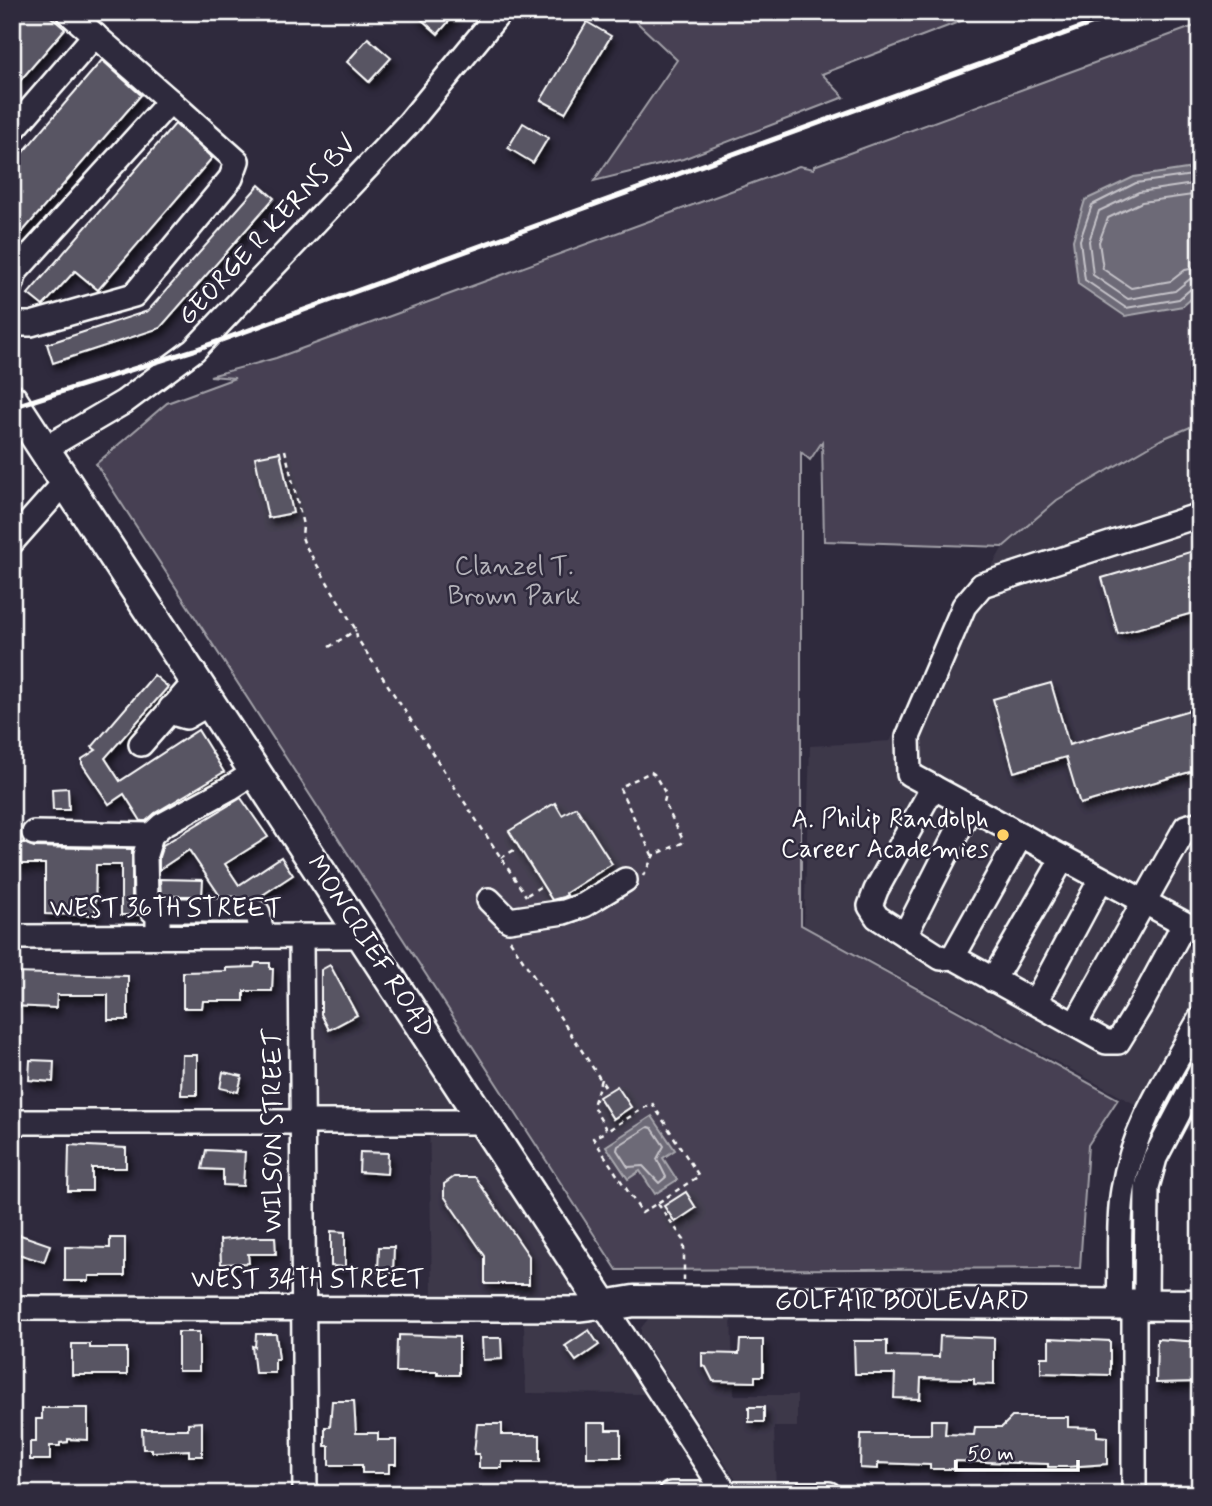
<svg xmlns="http://www.w3.org/2000/svg" width="1212" height="1506" viewBox="0 0 1212 1506" font-family="Mynerve,sans-serif">
<style>
.built{fill:#3c3749}
.green{fill:#464152;stroke:#a2a0a8;stroke-width:2}
.water{fill:#6d6a77;stroke:#a7a6ad;stroke-width:2}
.lines{fill:none;stroke-linecap:round;stroke-linejoin:round}
.shore{stroke:#c5c3c9;stroke-width:2}
.building{fill:#595564;stroke:#fff;stroke-width:2;filter:url(#shadow)}
.minor-casing{stroke:#fff;stroke-width:28}
.major-casing{stroke:#fff;stroke-width:35}
.path{stroke:#fff;stroke-width:2.5;stroke-dasharray:5 5;stroke-linecap:butt}
.minor{stroke:#2f2a3d;stroke-width:23}
.major{stroke:#2f2a3d;stroke-width:30}
.rail{stroke:#fff;stroke-width:5}
.poi-dot{fill:#ffd166;stroke:#2f2a3d;stroke-width:2.5}
.labels{text-anchor:middle;dominant-baseline:central;stroke-width:5;stroke-linejoin:round;paint-order:stroke}
.street-label{font-size:26px;fill:#fff;stroke:#2f2a3d}
.park-label{font-size:26px;fill:#b5b3ba;stroke:#2f2a3d}
.poi-label{font-size:26px;fill:#fff;stroke:#2f2a3d;text-anchor:end}
</style>
<defs>
<filter id="shadow"><feDropShadow dx="3.5" dy="6" stdDeviation="3.5" flood-color="#0009"/></filter>
</defs>
<rect width="100%" height="100%" fill="#2f2a3d"/>
<filter id="ink" filterUnits="userSpaceOnUse"><feTurbulence type="fractalNoise" baseFrequency=".0143" numOctaves="2"/><feDisplacementMap in="SourceGraphic" scale="14" xChannelSelector="R" yChannelSelector="G"/><feConvolveMatrix kernelMatrix="1 2 1 2 8 2 1 2 1" color-interpolation-filters="sRGB"/></filter>
<g filter="url(#ink)">
<g class="built">
<polygon points="1200,423 1200,1137 1127,1100 804,925 810,746 890,741 1003,547 1057,500 1162,439"/>
<polygon points="338,926 644,1394 526,1393 523,1297 432,1297 429,1113 310,1112 307,927"/>
<polygon points="656,1316 731,1316 734,1395 797,1395 797,1427 774,1427 776,1494 745,1494 641,1336 641,1328 648,1319"/>
</g>
<g class="green">
<polygon points="626,12 985,12 822,74 844,97 683,159 594,181 677,60"/>
<polygon points="1200,24 1200,423 1162,439 1057,500 1003,547 824,541 822,442 810,460 801,452 801,925 1118,1099 1088,1145 1080,1268 617,1270 96,464 167,403 235,378 210,376 276,358 799,166 814,169 814,166"/>
</g>
<g class="water">
<polygon points="1200,167 1200,291 1183,306 1125,316 1078,284 1073,240 1085,200 1134,177"/>
<polygon points="652,1116 675,1150 663,1158 677,1180 655,1194 640,1171 628,1179 606,1146"/>
</g>
<g class="lines">
<g class="shore">
<polyline points="1200,174 1136,183 1092,205 1080,240 1085,280 1126,308 1179,299 1193,287 1200,286"/>
<polyline points="1200,183 1139,192 1099,211 1089,241 1093,275 1128,299 1175,291 1190,279 1200,277"/>
<polyline points="1200,194 1142,202 1108,218 1099,242 1103,269 1131,288 1171,281 1185,270 1200,267"/>
<polygon points="648,1127 652,1128 664,1146 657,1159 666,1177 659,1183 643,1166 628,1167 617,1150 618,1146"/>
</g>
</g>
<g class="building">
<polygon points="12,12 45,12 65,29 12,90"/>
<polygon points="413,12 457,12 438,34"/>
<polygon points="587,22 611,36 565,113 541,100"/>
<polygon points="368,38 391,58 369,82 347,62"/>
<polygon points="102,60 141,95 12,244 12,165"/>
<polygon points="523,123 548,138 533,163 508,148"/>
<polygon points="175,124 212,158 98,290 75,271 43,306 28,294"/>
<polygon points="259,185 274,198 160,328 53,363 47,344 148,311"/>
<polygon points="280,452 293,513 268,518 255,457"/>
<polygon points="1200,549 1200,611 1118,634 1102,578"/>
<polygon points="154,675 168,687 105,758 120,781 198,730 224,772 155,813 146,821 141,821 124,794 109,804 82,764 82,759 96,750 92,747"/>
<polygon points="1051,683 1069,745 1200,707 1200,769 1080,804 1066,757 1014,772 993,699"/>
<polygon points="68,788 69,810 53,810 52,789"/>
<polygon points="241,798 268,837 225,864 239,885 281,857 293,875 258,898 220,896 189,850 159,870 159,857 163,845"/>
<polygon points="555,803 562,815 576,807 612,864 566,893 567,895 563,897 552,900 509,831"/>
<polygon points="12,843 24,843 34,847 132,849 132,899 139,915 121,915 121,865 96,865 95,915 45,914 45,864 12,864"/>
<polygon points="160,879 203,880 202,896 161,896"/>
<polygon points="255,963 270,963 270,969 273,969 272,991 244,991 244,1001 203,1001 202,1008 183,1008 183,972 226,971 226,968 254,967"/>
<polygon points="330,965 357,1015 329,1030 321,1014 321,970"/>
<polygon points="12,973 128,976 128,1020 108,1020 108,995 57,995 56,1008 12,1006"/>
<polygon points="182,1055 197,1055 197,1095 181,1095"/>
<polygon points="30,1060 54,1061 53,1082 29,1080"/>
<polygon points="223,1072 242,1076 238,1092 220,1088"/>
<polygon points="617,1086 631,1107 613,1119 599,1097"/>
<polygon points="69,1145 126,1148 126,1168 92,1168 92,1191 68,1191"/>
<polygon points="206,1150 245,1152 243,1186 223,1185 223,1170 202,1169"/>
<polygon points="360,1152 388,1153 387,1174 359,1172"/>
<polygon points="454,1177 475,1177 529,1256 529,1284 485,1284 485,1256 444,1196 444,1184"/>
<polygon points="686,1192 696,1208 675,1222 664,1206"/>
<polygon points="331,1231 345,1232 345,1267 331,1266"/>
<polygon points="12,1232 50,1245 44,1262 12,1252"/>
<polygon points="254,1237 275,1237 276,1254 248,1254 249,1263 221,1264 220,1240"/>
<polygon points="110,1238 125,1238 125,1276 89,1276 89,1281 65,1281 65,1247 110,1248"/>
<polygon points="379,1247 394,1247 393,1273 378,1272"/>
<polygon points="589,1330 599,1345 576,1361 565,1346"/>
<rect x="178" y="1332" width="21" height="39"/>
<polygon points="256,1334 276,1334 279,1359 275,1359 275,1373 255,1373 252,1346 255,1347"/>
<polygon points="399,1335 459,1337 459,1375 438,1375 438,1372 396,1372 397,1340 399,1340"/>
<polygon points="940,1336 994,1338 994,1385 974,1384 974,1379 921,1378 920,1399 894,1398 895,1374 855,1374 854,1341 887,1341 887,1356 939,1357"/>
<polygon points="482,1338 501,1338 502,1359 483,1360"/>
<polygon points="1049,1338 1110,1341 1110,1375 1041,1373 1041,1357 1049,1357"/>
<polygon points="1157,1339 1200,1342 1200,1382 1156,1383"/>
<polygon points="740,1340 763,1340 763,1376 755,1376 755,1382 713,1381 706,1367 702,1366 702,1353 739,1354"/>
<polygon points="72,1344 90,1344 90,1348 127,1348 127,1375 72,1375"/>
<polygon points="332,1401 354,1401 356,1433 378,1433 378,1440 396,1440 396,1464 389,1464 389,1473 362,1473 362,1465 329,1465 329,1446 325,1446 325,1427 330,1427"/>
<rect x="749" y="1407" width="15" height="15"/>
<polygon points="42,1408 88,1408 88,1440 68,1439 68,1442 60,1443 60,1446 50,1446 50,1460 30,1460 30,1442 36,1442 36,1419 42,1419"/>
<polygon points="1012,1417 1068,1417 1068,1427 1097,1428 1097,1436 1107,1437 1107,1464 1067,1467 1048,1467 1048,1464 954,1461 954,1469 930,1469 930,1465 878,1463 878,1469 860,1468 861,1434 931,1434 931,1420 946,1420 945,1434 974,1435 975,1427 1002,1427"/>
<polygon points="202,1422 202,1456 189,1456 189,1450 152,1452 152,1449 143,1449 142,1429 188,1429 188,1423"/>
<polygon points="587,1423 606,1423 606,1430 621,1430 621,1457 587,1457"/>
<polygon points="477,1424 502,1424 502,1435 540,1435 540,1462 502,1462 502,1468 479,1468 479,1454 474,1454"/>
</g>
<g class="lines">
<g class="minor-casing">
<g id="minor">
<polyline points="12,131 95,35"/>
<polyline points="12,283 15,272 170,101 68,12"/>
<polyline points="15,324 31,324 134,295 231,178 237,161 170,101"/>
<polyline points="44,449 124,402 194,350 409,123 500,12"/>
<polyline points="1200,515 982,585 964,606 908,737 909,774 1200,932"/>
<polyline points="12,542 66,481"/>
<polyline points="171,708 179,715 186,717 210,703"/>
<polyline points="141,744 195,682"/>
<polyline points="933,787 876,890 870,906 877,917 941,958 953,957 1021,835"/>
<polyline points="34,833 151,835"/>
<polyline points="489,900 509,920 564,912 584,905 625,880"/>
<polyline points="152,910 250,910 258,913 262,936"/>
<polyline points="905,935 970,807"/>
<polyline points="158,936 158,917 146,899 145,855 151,835 162,825 230,788 255,772"/>
<polyline points="12,937 362,936"/>
<polyline points="301,937 305,1494"/>
<polyline points="953,957 1106,1042 1118,1042 1140,1006 1184,924"/>
<polyline points="993,980 1063,858"/>
<polyline points="1035,1002 1101,879"/>
<polyline points="1076,1023 1186,827 1200,823"/>
<polyline points="12,1122 484,1122"/>
<path d="M1119,1303C1121,1268 1117,1224 1123,1190C1133,1127 1169,1074 1200,1019"/>
<polyline points="1134,1303 1134,1494"/>
<polyline points="1146,1303 1147,1187 1155,1158 1200,1072"/>
<polyline points="12,1308 579,1309 604,1306 726,1494"/>
<polyline points="671,1494 829,1494"/>
</g>
</g>
<g class="major-casing">
<polyline id="major" points="12,400 604,1306 634,1301 1200,1305"/>
</g>
<g class="path">
<polyline points="285,450 303,525 302,537 305,545 356,630 357,638 526,896"/>
<polyline points="329,647 356,630"/>
<polyline points="501,858 519,847"/>
<polyline points="643,876 654,855 682,843 683,840 664,802 666,794 654,774 651,772 622,786 620,789 653,857"/>
<polyline points="527,895 543,885"/>
<polyline points="510,940 608,1091"/>
<polyline points="601,1079 593,1106 607,1131 652,1103 699,1176 642,1213 593,1138 607,1131"/>
<polyline points="658,1204 684,1240 684,1280"/>
</g>
<use href="#minor" class="minor"/>
<use href="#major" class="major"/>
<polyline class="rail" points="12,407 194,350 1124,12"/>
</g>
</g>
<circle class="poi-dot" cx="1003" cy="835" r="7"/>
<g class="labels">
<g class="street-label">
<text transform="translate(268 231) rotate(-47)">GEORGE R KERNS BV</text>
<text x="166" y="909">WEST 36TH STREET</text>
<text transform="translate(370 947) rotate(57)">MONCRIEF ROAD</text>
<text transform="translate(274 1131) rotate(-90)">WILSON STREET</text>
<text x="308" y="1280">WEST 34TH STREET</text>
<text x="902" y="1302">GOLFAIR BOULEVARD</text>
</g>
<g class="park-label">
<text x="514" y="567">Clanzel T.<tspan x="514" dy="30">Brown Park</tspan></text>
</g>
<g class="poi-label">
<text x="989" y="820">A. Philip Randolph<tspan x="989" dy="30">Career Academies</tspan></text>
</g>
</g>
<rect width="1212" height="1506" fill="none" stroke="#2f2a3d" stroke-width="42"/>
<rect x="21" y="21" width="1170" height="1464" fill="none" stroke="#fff" stroke-width="2.5" filter="url(#ink)"/>
<path d="M956 1460v10h122v-10" fill="none" stroke="#ffffff" stroke-width="3.5"/>
<text x="967" y="1460" font-size="21" fill="#ffffff" stroke="#2f2a3d" stroke-width="5" paint-order="stroke">50 m</text>
</svg>
